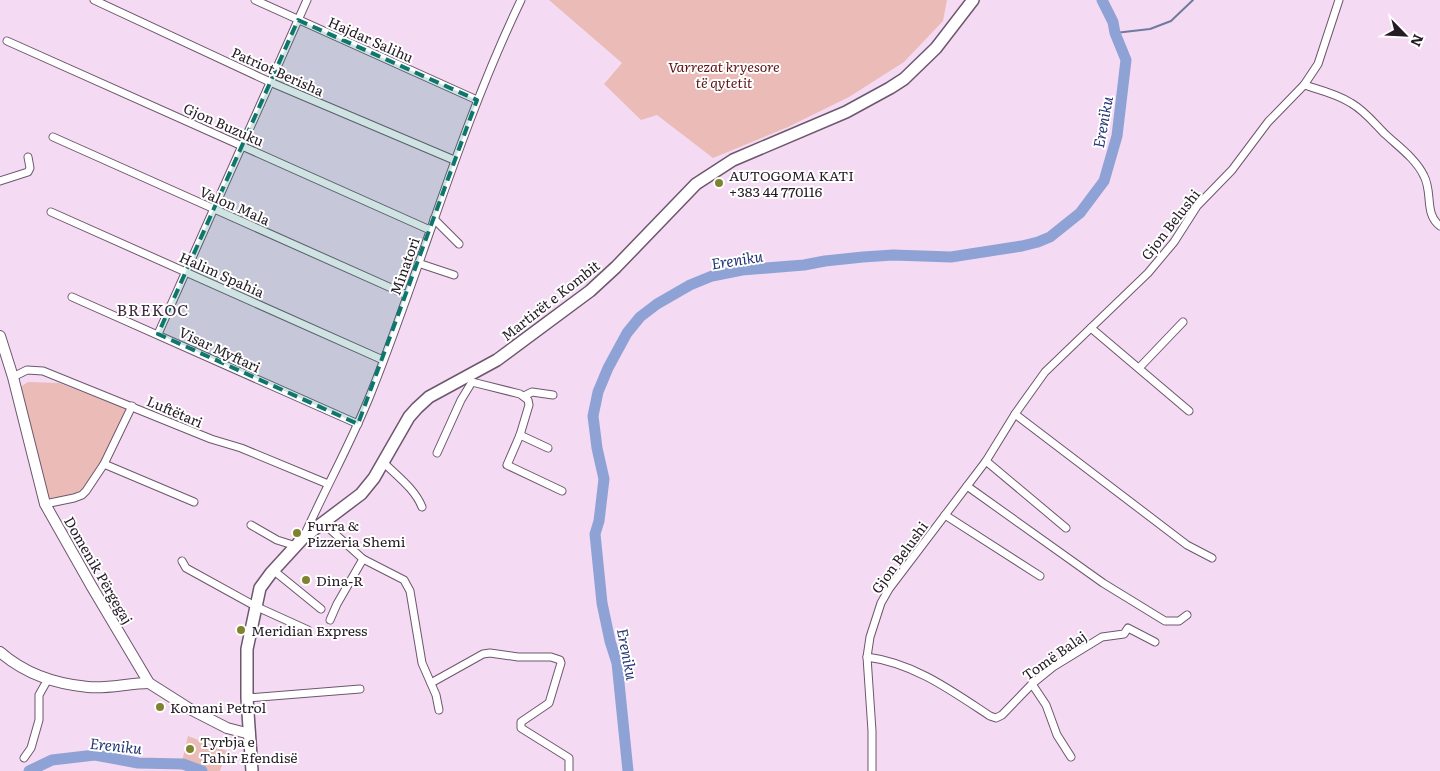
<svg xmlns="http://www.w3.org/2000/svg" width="1440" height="771" viewBox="0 0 1440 771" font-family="Literata,serif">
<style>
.green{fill:#ebbcb7}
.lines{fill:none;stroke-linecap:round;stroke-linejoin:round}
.stream{stroke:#6f7aa0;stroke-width:2}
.river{stroke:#8fa2d5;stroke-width:11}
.minor-casing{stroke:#6d576d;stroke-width:9}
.secondary-casing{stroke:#6d576d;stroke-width:12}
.primary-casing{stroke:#6d576d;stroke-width:14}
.minor{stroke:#fff;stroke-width:7}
.secondary{stroke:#fff;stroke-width:10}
.primary{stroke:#fff;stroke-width:11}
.marked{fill:#0f766e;fill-opacity:0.2;stroke:#0f766e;stroke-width:4;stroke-dasharray:10 6;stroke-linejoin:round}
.poi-dot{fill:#80832d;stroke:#fff;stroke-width:2}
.labels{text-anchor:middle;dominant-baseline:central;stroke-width:4;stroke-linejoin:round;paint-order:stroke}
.street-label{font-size:14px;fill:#241b24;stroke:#fff}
.park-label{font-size:14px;font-style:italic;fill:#5e1215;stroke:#fff}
.poi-label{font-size:14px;fill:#241b24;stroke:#fff;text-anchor:start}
.water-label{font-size:15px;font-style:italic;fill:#253775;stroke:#fff}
.quarter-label{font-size:16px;letter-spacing:1px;fill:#3d2a3d;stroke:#fff}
</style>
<rect width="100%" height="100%" fill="#f4dbf3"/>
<g class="green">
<polygon points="549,0 947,0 943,21 904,62 849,97 788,127 713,158 657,115 641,120 604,84 622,63"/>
<path d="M28,382L59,383L126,409C115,431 98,481 76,493C69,497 58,497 49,498L20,387Z"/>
<polygon points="188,736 227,751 220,771 207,771 181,766"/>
</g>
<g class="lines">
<polyline class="stream" points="1115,33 1150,29 1171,21 1193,0"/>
<g class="river">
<polyline points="29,771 52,760 95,755 138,763 183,764 202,771"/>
<polyline points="628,771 617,663 610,641 602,603 595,534 599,521 604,479 597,448 593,416 598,392 608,368 627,333 640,317 657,304 690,285 712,276 742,270 804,265 825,261 863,257 893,255 951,257 1022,246 1038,242 1050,237 1080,213 1104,181 1117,136 1126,60 1115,33 1113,22 1102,0"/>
</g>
<g class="minor-casing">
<g id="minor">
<polyline points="94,0 270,82 454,160"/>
<polyline points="255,0 477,100"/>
<polyline points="7,41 430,230"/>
<path d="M1304,85C1320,90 1337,94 1351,103C1365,111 1374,123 1385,134C1399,147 1416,159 1424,176C1433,193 1424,214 1440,226"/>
<polyline points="53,137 407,295"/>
<polyline points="0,181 28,172 30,168 28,157"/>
<polyline points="51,212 383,360"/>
<polyline points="434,219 459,244"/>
<polyline points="418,263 454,275"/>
<polyline points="72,297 358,424"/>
<polyline points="1091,328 1189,411"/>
<polyline points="158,334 307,0"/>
<polyline points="1139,368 1183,322"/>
<polyline points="467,376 472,382 520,394 528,400 529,405 520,435 507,465 562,491"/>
<polyline points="13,377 27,370 43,371 211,439 241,448 328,484"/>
<polyline points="524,396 532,392 553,395"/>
<polyline points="1015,414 1187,545 1212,558"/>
<polyline points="520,435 548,448"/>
<polyline points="437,453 461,400 472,382"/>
<polyline points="986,461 1066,528"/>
<path d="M383,462C397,476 415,489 422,507"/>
<polyline points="104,464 194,502"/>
<polyline points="967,486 1103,583 1165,621 1179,621 1187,615"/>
<polyline points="45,504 74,498 82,495 86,491 104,464 132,406"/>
<polyline points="945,515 1040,576"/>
<polyline points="323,523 363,559 404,580 410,591 422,663 436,695 439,710"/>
<polyline points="251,525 277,540 296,546"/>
<path d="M305,534C326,487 352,441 371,393C423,263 460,127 521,0"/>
<polyline points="182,561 186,568 255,606 308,630"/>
<polyline points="273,570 321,609"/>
<polyline points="330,620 337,604 363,559"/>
<path d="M867,657C914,663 952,691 990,716L996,718L1002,715L1032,684L1053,667L1102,637L1124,634L1128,628L1155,642"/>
<polyline points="431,683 483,654 490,653 518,657 551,657 560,660 561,663 549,703 521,722 521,728 569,758 569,771"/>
<polyline points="1032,684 1046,705 1057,735 1071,757"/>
<polyline points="247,698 360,689"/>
<polyline points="24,758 31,748 39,720 39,695 48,679"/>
<polyline points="872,771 872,731 867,657 870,637 881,603 889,589 986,461 1015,414 1045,372 1148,273 1174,242 1197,206 1232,170 1268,122 1304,85 1318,64 1339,0"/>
</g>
</g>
<g class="secondary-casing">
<g id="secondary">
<polyline points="0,336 13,377 45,504 92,587 149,683 190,709 227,728 250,734"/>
<path d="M0,652C25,674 55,684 88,687C108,689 129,683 149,683"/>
</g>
</g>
<g class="primary-casing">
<polyline id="primary" points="252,771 247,698 247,649 260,588 271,573 304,537 361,494 374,478 409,417 417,408 429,397 497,360 590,291 616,267 696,184 733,160 846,112 890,88 904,79 936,48 973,0"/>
</g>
<use href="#minor" class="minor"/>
<use href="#secondary" class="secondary"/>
<use href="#primary" class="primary"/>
</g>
<path class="marked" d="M298,20L477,100L358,424L158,334Z"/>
<g class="poi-dot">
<circle cx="719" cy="183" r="5"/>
<circle cx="297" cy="533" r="5"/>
<circle cx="306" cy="580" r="5"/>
<circle cx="241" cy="630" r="5"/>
<circle cx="160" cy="707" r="5"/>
<circle cx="190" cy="749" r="5"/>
</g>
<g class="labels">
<g class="street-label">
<text transform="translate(371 39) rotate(24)">Hajdar Salihu</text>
<text transform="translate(278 71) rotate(24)">Patriot Berisha</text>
<text transform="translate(224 124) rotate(24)">Gjon Buzuku</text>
<text transform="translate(235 205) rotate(24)">Valon Mala</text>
<text transform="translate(1170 224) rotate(-52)">Gjon Belushi</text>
<text transform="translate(404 266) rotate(-70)">Minatori</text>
<text transform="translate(222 274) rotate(24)">Halim Spahia</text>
<text transform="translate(550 300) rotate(-38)">Martirët e Kombit</text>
<text transform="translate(220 349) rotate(25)">Visar Myftari</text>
<text transform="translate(175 411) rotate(23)">Luftëtari</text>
<text transform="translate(899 557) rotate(-54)">Gjon Belushi</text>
<text transform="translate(99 570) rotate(60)">Domenik Përgegaj</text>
<text transform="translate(1054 655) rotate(-35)">Tomë Balaj</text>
</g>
<g class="park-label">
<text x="724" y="66">Varrezat kryesore<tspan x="724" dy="16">të qytetit</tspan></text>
</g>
<g class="poi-label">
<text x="729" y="175">AUTOGOMA KATI<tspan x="729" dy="16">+383 44 770116</tspan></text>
<text x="307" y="525">Furra &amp;<tspan x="307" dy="16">Pizzeria Shemi</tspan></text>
<text x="316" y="580">Dina-R</text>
<text x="251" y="630">Meridian Express</text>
<text x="170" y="707">Komani Petrol</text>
<text x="200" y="741">Tyrbja e<tspan x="200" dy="16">Tahir Efendisë</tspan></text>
</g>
<g class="water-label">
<text transform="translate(1102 122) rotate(-80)">Ereniku</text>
<text transform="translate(737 259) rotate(-9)">Ereniku</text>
<text transform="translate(628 654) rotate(79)">Ereniku</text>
<text transform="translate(116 745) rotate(6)">Ereniku</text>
</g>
<g class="quarter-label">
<text x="153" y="309">BREKOC</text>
</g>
</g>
<g transform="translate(1405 35) rotate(114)" stroke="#ffffff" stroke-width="4" paint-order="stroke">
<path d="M0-4L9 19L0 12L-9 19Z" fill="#241b24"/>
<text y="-8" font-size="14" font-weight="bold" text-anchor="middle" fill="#241b24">N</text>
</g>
</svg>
